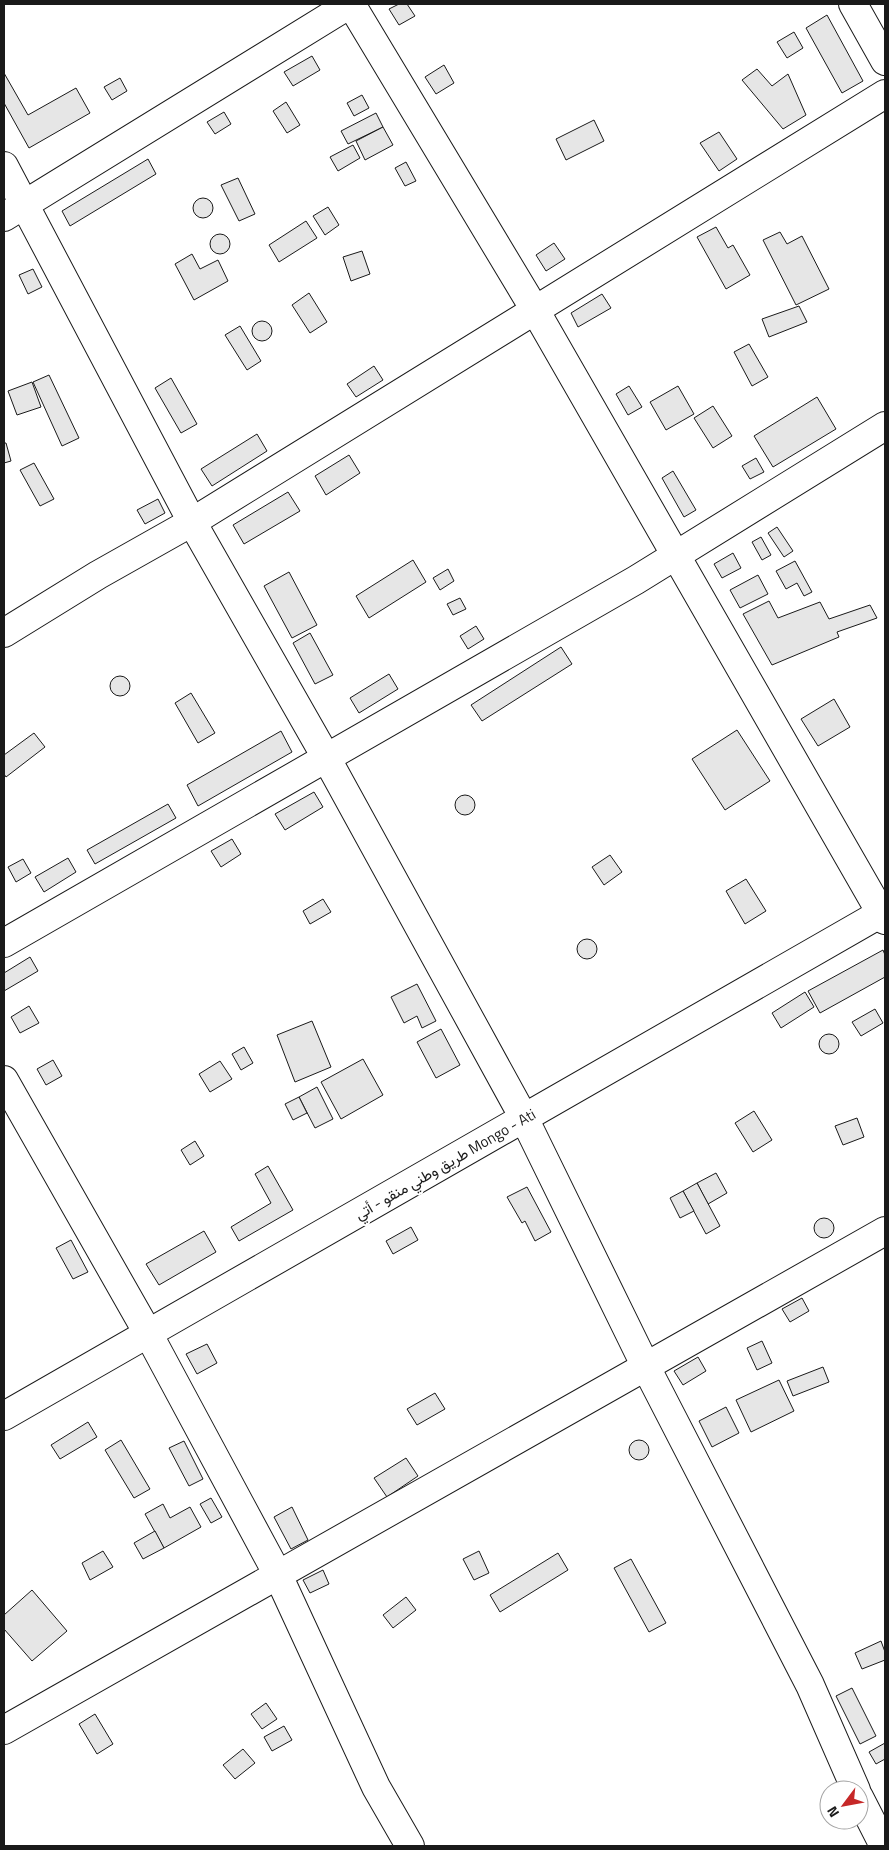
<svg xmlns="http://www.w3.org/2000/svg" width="889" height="1850" viewBox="0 0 889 1850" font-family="'Titillium Web',Vazirmatn,sans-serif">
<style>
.building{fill:#e6e6e6;stroke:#1a1a1a}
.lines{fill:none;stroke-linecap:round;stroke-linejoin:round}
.minor-casing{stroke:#1a1a1a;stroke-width:30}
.major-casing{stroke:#1a1a1a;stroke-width:30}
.minor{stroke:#fff;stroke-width:28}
.major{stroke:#fff;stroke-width:28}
.labels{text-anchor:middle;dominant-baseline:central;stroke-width:4;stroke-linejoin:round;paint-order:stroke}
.street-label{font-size:15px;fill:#1a1a1a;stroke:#fff}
</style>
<rect width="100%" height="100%" fill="#fff"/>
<g class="building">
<polygon points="399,4 407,4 415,16 399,25 389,9"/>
<polygon points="827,15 863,81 842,93 806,28"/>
<polygon points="794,32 803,48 787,58 777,42"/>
<polygon points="312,56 320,70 293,86 284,72"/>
<polygon points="444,65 454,83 436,94 425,77"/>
<polygon points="757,69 772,86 788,74 806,115 783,129 742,80"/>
<polygon points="4,73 28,115 76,88 90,113 29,148 4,103"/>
<polygon points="120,78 127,91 112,100 104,87"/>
<polygon points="362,95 369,108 354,116 347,103"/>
<polygon points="286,102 300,125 287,133 273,111"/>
<polygon points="224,112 231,124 215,134 207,122"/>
<polygon points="376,113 383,127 348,144 341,131"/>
<polygon points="594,120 604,141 566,160 556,139"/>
<polygon points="383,127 393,145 365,160 356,141"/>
<polygon points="719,132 737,159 719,171 700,143"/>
<polygon points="353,145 360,158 338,171 330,157"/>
<polygon points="148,159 156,174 70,226 62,211"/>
<polygon points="406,162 416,181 405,186 395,168"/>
<polygon points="238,178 255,214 239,221 221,185"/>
<circle cx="203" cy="208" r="10"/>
<polygon points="328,207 339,225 325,235 313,216"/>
<polygon points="306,221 317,238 279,262 269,245"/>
<polygon points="716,227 728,248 733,245 750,275 726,289 697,237"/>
<polygon points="780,232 787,244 802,236 829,289 796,305 763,240"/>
<circle cx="220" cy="244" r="10"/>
<polygon points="554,243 565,259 546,271 536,255"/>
<polygon points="362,251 370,274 351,281 343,257"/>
<polygon points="192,254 200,269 218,260 228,281 194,300 175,264"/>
<polygon points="33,269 42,287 28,294 19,275"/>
<polygon points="309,293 327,322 310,333 292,305"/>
<polygon points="602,294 611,308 578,327 571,313"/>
<polygon points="799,306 807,322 769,337 762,319"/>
<circle cx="262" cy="331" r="10"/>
<polygon points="240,326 261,361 247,370 225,335"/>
<polygon points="749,344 768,377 752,386 734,352"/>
<polygon points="374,366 383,380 356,397 347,384"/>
<polygon points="49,375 79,438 62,446 33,382"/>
<polygon points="171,378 197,424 181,433 155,388"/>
<polygon points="32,382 41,407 17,415 8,391"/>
<polygon points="629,386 642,407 628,415 616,394"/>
<polygon points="678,386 694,414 666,430 650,402"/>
<polygon points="817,397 836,429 773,467 754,436"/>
<polygon points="713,406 732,436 713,448 694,418"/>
<polygon points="257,434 267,451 212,486 201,469"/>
<polygon points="4,443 6,443 11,461 4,463"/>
<polygon points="349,455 360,473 326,495 315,476"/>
<polygon points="756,458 764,472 750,479 742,466"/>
<polygon points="34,463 54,499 40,506 20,470"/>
<polygon points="673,471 696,510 684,517 662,478"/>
<polygon points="288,492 300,511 244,544 233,525"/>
<polygon points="158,499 165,513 145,524 137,510"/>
<polygon points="777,527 793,551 784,557 768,533"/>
<polygon points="761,537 771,555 762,560 752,542"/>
<polygon points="733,553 741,568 722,578 714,564"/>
<polygon points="413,560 426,582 369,618 356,596"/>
<polygon points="795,561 812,592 804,596 797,583 786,589 776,571"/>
<polygon points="448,569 454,581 440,590 433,578"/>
<polygon points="289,572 317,625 292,638 264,586"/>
<polygon points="758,575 768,594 740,608 730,590"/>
<polygon points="460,598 466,609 453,615 447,604"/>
<polygon points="769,601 778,618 820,602 829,619 870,605 877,618 837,632 839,637 772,665 743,614"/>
<polygon points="476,626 484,639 468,649 460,636"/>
<polygon points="310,633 333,675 315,684 293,643"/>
<polygon points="561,647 572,664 482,721 471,705"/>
<polygon points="389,674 398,689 359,713 350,698"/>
<circle cx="120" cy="686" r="10"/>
<polygon points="191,693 215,733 198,743 175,703"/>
<polygon points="834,699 850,727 818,746 801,719"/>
<polygon points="737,730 770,781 725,810 692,759"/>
<polygon points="281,731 292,752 198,806 187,785"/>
<polygon points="34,733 45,747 6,777 4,774 4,755"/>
<polygon points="314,792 323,807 285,830 275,814"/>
<circle cx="465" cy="805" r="10"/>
<polygon points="168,804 176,818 95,864 87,850"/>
<polygon points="232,839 241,854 221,867 211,851"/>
<polygon points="610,855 622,872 604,885 592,867"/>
<polygon points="68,858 76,872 44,892 35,877"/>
<polygon points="23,859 31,873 16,882 8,867"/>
<polygon points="746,879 766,911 745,924 726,891"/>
<polygon points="323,899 331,912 310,924 303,911"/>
<circle cx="587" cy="949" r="10"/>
<polygon points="883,950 885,955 885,977 820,1013 808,991"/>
<polygon points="30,957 38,971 4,991 4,973"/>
<polygon points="417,984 436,1021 422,1028 417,1016 404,1023 391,997"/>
<polygon points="805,992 814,1007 781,1028 772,1013"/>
<polygon points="29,1006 39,1023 20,1033 11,1017"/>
<polygon points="875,1009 883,1023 861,1036 852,1022"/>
<polygon points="312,1021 331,1067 295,1082 277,1035"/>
<polygon points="441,1029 460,1065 436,1078 417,1042"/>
<circle cx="829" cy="1044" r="10"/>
<polygon points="244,1047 253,1063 241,1070 232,1054"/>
<polygon points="363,1059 383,1095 341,1119 321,1082"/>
<polygon points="53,1060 62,1076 46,1085 37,1069"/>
<polygon points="220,1061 232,1079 210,1092 199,1074"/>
<polygon points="317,1087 333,1119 315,1128 299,1097"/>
<polygon points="299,1097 307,1113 293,1120 285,1104"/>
<polygon points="754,1111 772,1140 753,1152 735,1123"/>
<polygon points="857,1118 864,1137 843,1145 835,1126"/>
<polygon points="195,1141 204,1156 190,1165 181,1150"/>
<polygon points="268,1166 293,1210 239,1241 231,1227 271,1203 255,1174"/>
<polygon points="716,1173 727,1193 708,1204 697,1183"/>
<polygon points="697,1183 720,1226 706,1234 683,1191"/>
<polygon points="527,1187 551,1232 535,1241 525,1221 522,1223 507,1197"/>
<polygon points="683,1191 694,1211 680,1218 670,1198"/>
<circle cx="824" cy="1228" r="10"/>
<polygon points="411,1227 418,1240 393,1254 386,1241"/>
<polygon points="204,1231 216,1252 159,1285 146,1264"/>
<polygon points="71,1240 88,1272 73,1279 56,1248"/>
<polygon points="802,1298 809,1311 790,1322 782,1309"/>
<polygon points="762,1341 772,1363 757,1370 747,1348"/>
<polygon points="207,1344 217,1363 197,1374 186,1354"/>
<polygon points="698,1357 706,1371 683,1385 674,1371"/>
<polygon points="823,1367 829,1382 793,1396 787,1381"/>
<polygon points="779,1380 794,1411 751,1432 736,1400"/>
<polygon points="435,1393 445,1409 417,1425 407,1409"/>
<polygon points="726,1407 739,1433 712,1447 699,1421"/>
<polygon points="88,1422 97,1437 60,1459 51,1445"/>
<polygon points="121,1440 150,1489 134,1498 105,1450"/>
<circle cx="639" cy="1450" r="10"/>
<polygon points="184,1441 203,1479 189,1486 169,1448"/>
<polygon points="406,1458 418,1476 387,1497 374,1478"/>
<polygon points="211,1498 222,1517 211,1523 200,1504"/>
<polygon points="163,1504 170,1518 190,1507 201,1527 164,1548 145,1514"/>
<polygon points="292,1507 308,1540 291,1549 274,1517"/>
<polygon points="155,1531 164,1548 143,1559 134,1543"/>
<polygon points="103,1551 113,1567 90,1580 82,1563"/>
<polygon points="479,1551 489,1573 474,1580 463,1559"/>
<polygon points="558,1553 568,1570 500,1612 490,1595"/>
<polygon points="631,1559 666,1623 649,1632 614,1568"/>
<polygon points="323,1570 329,1584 310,1593 303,1580"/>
<polygon points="32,1590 67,1631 32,1661 4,1629 4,1615"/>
<polygon points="406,1597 416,1610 393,1628 383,1615"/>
<polygon points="881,1641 885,1652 885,1660 862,1669 855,1653"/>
<polygon points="852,1688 876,1736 860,1744 836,1696"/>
<polygon points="266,1703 277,1719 262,1729 251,1714"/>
<polygon points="95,1714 113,1744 97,1754 79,1724"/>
<polygon points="284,1726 292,1740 272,1751 264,1737"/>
<polygon points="885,1743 885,1759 876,1764 869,1752"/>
<polygon points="243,1749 255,1763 235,1779 223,1765"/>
</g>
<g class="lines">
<g class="minor-casing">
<g id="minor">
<polyline points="351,4 535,310 885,920"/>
<polyline points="853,4 885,61"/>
<polyline points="4,166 192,522 327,759 524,1118 646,1367 810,1685 856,1790"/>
<polyline points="4,217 350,4"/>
<polyline points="4,633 98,575 192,522 885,94"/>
<polyline points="4,943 636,580 885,426"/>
<polyline points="4,1080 149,1335 278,1575 376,1787 410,1846"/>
<polyline points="4,1730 885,1231"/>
<polyline points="859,1797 884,1846"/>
</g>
</g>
<g class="major-casing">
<polyline id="major" points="4,1416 885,911"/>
</g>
<use href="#minor" class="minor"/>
<use href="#major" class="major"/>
</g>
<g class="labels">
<g class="street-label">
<text transform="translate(445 1164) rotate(-30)">طريق وطني منقو - أتي Mongo - Ati</text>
</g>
</g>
<rect width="889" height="1850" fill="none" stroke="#1a1a1a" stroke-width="10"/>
<g transform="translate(844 1805) rotate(238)"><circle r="24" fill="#ffffff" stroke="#a3a3a3"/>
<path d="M0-4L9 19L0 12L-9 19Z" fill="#c62828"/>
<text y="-8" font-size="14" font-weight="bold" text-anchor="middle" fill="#1a1a1a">N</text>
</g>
</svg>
